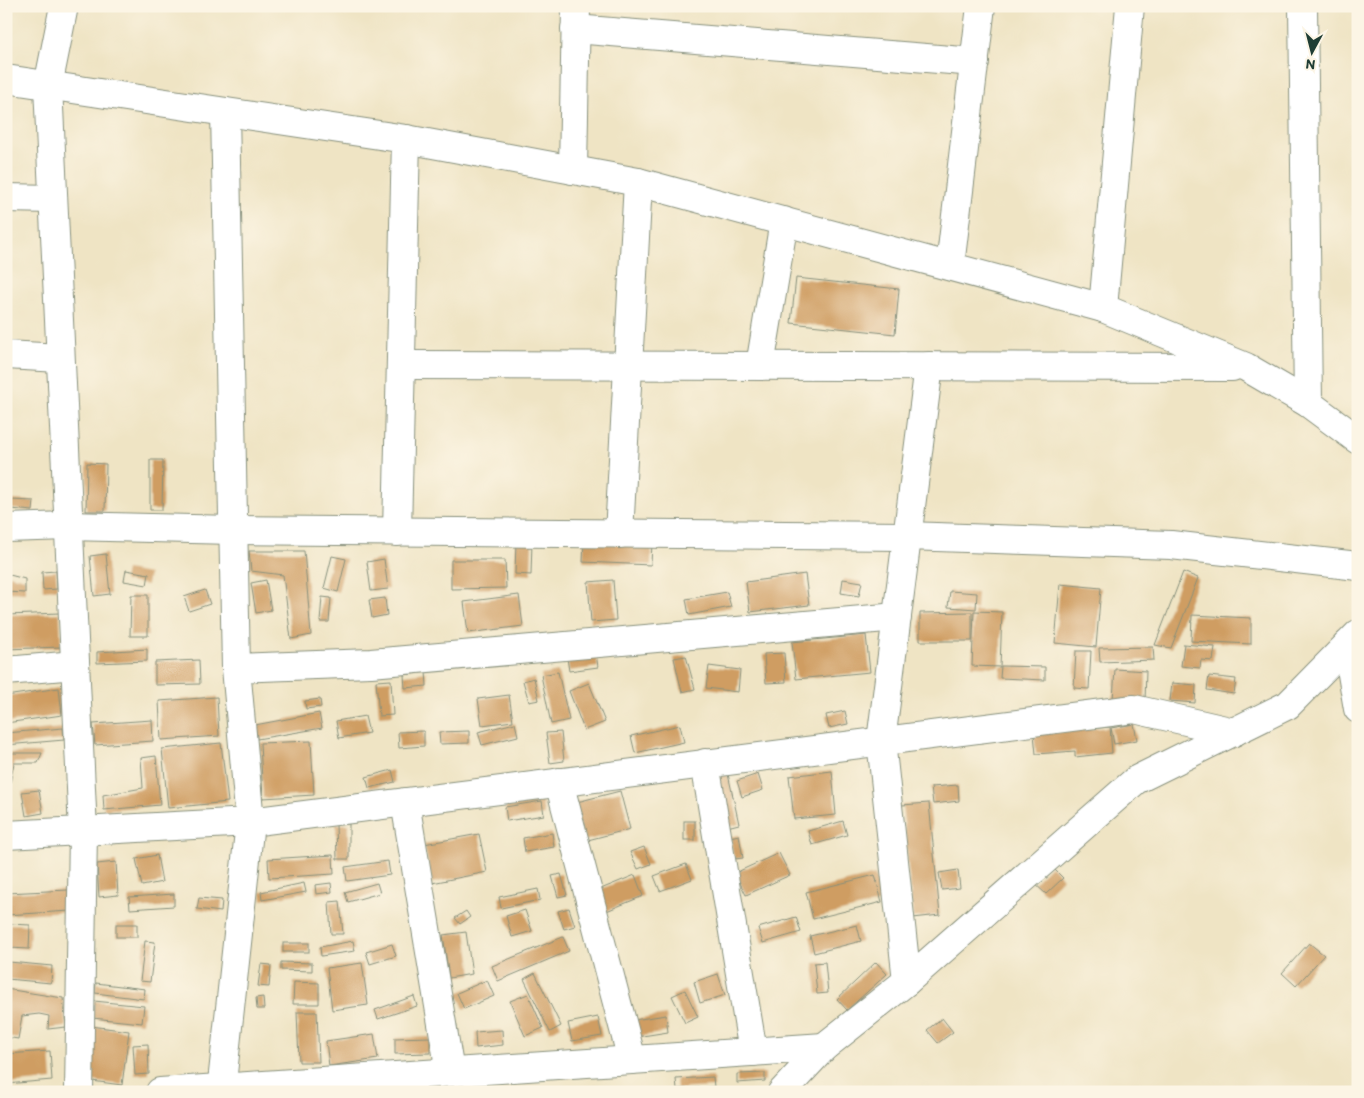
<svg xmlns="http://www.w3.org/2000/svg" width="1364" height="1098" viewBox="0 0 1364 1098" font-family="Itim,sans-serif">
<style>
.building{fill:#cf9d62}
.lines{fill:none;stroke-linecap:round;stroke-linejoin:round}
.minor-casing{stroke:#87907c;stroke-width:30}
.minor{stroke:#fff;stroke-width:28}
</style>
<rect width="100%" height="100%" fill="#fcf5e5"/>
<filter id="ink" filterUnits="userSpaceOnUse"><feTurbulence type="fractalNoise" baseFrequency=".02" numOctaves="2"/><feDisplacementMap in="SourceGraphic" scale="10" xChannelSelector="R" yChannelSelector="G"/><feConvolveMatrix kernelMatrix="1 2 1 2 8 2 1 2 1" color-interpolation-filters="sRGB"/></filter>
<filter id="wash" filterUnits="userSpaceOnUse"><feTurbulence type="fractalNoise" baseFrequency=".0096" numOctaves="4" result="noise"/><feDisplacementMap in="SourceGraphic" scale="20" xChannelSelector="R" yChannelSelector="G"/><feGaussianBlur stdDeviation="1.12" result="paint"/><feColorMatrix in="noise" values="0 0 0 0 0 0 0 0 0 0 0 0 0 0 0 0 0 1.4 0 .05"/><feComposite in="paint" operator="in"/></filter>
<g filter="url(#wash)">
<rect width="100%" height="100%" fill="#efe4c4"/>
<g id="blocks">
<g class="building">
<polygon points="796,278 899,289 895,334 791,323"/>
<polygon points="150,460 163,460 162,510 150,510"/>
<polygon points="87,463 106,464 105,511 86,511"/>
<polygon points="11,500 34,501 33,511 11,509"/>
<polygon points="584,540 652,542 651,565 583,562"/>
<polygon points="516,541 532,542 531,575 515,574"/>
<polygon points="249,551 304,551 311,635 291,639 283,575 251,571"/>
<polygon points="106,554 110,594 94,596 90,556"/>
<polygon points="332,556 346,559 338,592 324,588"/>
<polygon points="384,559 388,589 371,591 367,562"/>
<polygon points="451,560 505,560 506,588 451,589"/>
<polygon points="126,570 149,574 147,585 124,581"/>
<polygon points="56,571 57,589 43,590 42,572"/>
<polygon points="1183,572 1198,578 1171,648 1155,645"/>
<polygon points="6,574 25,579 25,593 6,592"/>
<polygon points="805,574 809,605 750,612 746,582"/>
<polygon points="843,579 862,582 859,596 841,593"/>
<polygon points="266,580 271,610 256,613 251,583"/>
<polygon points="613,580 616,620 591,622 588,582"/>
<polygon points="1060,584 1101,588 1096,647 1055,643"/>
<polygon points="205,590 210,604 189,611 184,597"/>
<polygon points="950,591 977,593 976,609 948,607"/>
<polygon points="727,592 731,607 689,615 686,599"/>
<polygon points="131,595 148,595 148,636 130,636"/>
<polygon points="519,595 523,626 468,633 464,602"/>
<polygon points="322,597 331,598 329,622 320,622"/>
<polygon points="385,598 387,615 372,618 369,600"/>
<polygon points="974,611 1002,612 1000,667 972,666"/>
<polygon points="972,612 972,641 920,641 920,613"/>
<polygon points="60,613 61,647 6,649 6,615"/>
<polygon points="1192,615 1251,618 1251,644 1191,641"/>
<polygon points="866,635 870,672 796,679 792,642"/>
<polygon points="1184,644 1215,647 1213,661 1201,660 1200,668 1181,666"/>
<polygon points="1153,647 1154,660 1100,662 1099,648"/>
<polygon points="147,649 147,661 97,663 97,652"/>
<polygon points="1076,651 1091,651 1089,689 1074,688"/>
<polygon points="784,653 786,682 766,683 764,654"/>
<polygon points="596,654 598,667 569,671 567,658"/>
<polygon points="686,656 695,689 682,692 674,658"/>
<polygon points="199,660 200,684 155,685 155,662"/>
<polygon points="709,666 740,670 738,692 706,688"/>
<polygon points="1001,666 1045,667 1045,680 1000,678"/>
<polygon points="1115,669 1146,671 1145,701 1113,700"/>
<polygon points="426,672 427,686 405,688 404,675"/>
<polygon points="558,672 569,720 551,724 541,675"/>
<polygon points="1209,676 1236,679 1234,694 1207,690"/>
<polygon points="534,678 539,700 529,702 523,681"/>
<polygon points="391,680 393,715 379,716 376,681"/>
<polygon points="589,683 605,722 584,730 569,691"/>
<polygon points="1172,683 1196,685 1195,703 1170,701"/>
<polygon points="59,688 62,715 6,723 6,696"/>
<polygon points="509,695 513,721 482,725 478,699"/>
<polygon points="217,697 219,736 161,740 159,701"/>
<polygon points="320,699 321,707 306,709 305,701"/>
<polygon points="845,711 848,724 829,728 826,715"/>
<polygon points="319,713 322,728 257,739 255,725"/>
<polygon points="365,716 369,733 339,738 336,721"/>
<polygon points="152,720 153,741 95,745 93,724"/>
<polygon points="515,723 518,736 482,745 478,732"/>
<polygon points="1134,724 1137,740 1114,744 1111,728"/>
<polygon points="680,725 684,742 635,753 631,736"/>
<polygon points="1110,727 1112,753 1075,757 1075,751 1036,754 1034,734"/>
<polygon points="63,728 64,740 6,745 6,733"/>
<polygon points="424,731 424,746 399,748 398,732"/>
<polygon points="469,731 469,743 440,744 439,732"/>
<polygon points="561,732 564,761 550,763 546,733"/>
<polygon points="311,741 314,795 263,798 260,743"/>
<polygon points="221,743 228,802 168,808 162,749"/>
<polygon points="6,753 42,753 38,763 14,763 7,799"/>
<polygon points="156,756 160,805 104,810 103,795 143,788 141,758"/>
<polygon points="392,770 395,782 369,788 366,777"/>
<polygon points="832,771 836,815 794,819 789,776"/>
<polygon points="728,774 739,824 727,827 715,777"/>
<polygon points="758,774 763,790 742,797 737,781"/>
<polygon points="958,785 959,801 933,804 931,787"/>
<polygon points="39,790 43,813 26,816 22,792"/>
<polygon points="620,791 630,829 584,841 573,803"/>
<polygon points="542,801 544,815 507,821 505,807"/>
<polygon points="929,803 940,915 913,918 902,805"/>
<rect x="684" y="821" width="11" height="19"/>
<polygon points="843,821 847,835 812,845 808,831"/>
<polygon points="336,824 349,824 349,859 337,859"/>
<polygon points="552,833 554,847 525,852 523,838"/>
<polygon points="479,834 487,872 432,883 424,844"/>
<polygon points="739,835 743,858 734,859 730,837"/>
<polygon points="644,847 651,864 638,869 630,852"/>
<polygon points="779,853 790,875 746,895 735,873"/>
<polygon points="157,855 162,882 142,886 136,859"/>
<polygon points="333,855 334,874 269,878 268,859"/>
<polygon points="388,861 390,875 347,881 345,867"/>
<polygon points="116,862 118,895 99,897 97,864"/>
<polygon points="686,864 692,879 660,891 654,876"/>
<polygon points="1051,866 1063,878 1046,894 1034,883"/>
<polygon points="958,870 960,888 942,890 939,873"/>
<polygon points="561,874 567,895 558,897 552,876"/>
<polygon points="635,875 643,896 604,912 596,891"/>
<polygon points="875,875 882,902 813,919 806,892"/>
<polygon points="304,883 306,892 262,900 261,892"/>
<polygon points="331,883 332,892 316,894 315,885"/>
<polygon points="377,883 380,893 348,902 345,892"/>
<polygon points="538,889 540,900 501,908 499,897"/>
<polygon points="68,890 70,911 6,915 6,893"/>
<polygon points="174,894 174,906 130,909 129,897"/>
<polygon points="199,898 222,900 221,912 197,909"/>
<polygon points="340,901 343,934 331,934 329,902"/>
<polygon points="569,908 575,926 564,929 558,911"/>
<polygon points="525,910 532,931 512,937 506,916"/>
<polygon points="466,911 470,917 460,924 455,918"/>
<polygon points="796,917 801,932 763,943 758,928"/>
<polygon points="10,924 30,925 29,949 9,948"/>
<rect x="116" y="924" width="21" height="13"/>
<polygon points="857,925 861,941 814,953 810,936"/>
<polygon points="466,932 472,974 449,978 443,935"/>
<polygon points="563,937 569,951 498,981 492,966"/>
<polygon points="145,941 155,942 150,982 140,981"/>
<polygon points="353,941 355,951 321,956 320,947"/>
<rect x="283" y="943" width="26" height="9"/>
<polygon points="1309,943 1324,955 1296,986 1282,973"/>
<polygon points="392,944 396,956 370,964 366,952"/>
<polygon points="9,962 52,966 51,983 7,979"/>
<polygon points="281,962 312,963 312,971 281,970"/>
<polygon points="825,962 828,993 817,994 814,963"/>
<polygon points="876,962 887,974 847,1010 837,999"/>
<polygon points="362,963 368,1005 332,1010 327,968"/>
<polygon points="261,964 271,965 269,987 258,986"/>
<polygon points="535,973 561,1026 550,1032 524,979"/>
<polygon points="718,974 725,995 700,1003 694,982"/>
<polygon points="487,980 494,996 464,1009 457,993"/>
<polygon points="294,982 319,983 319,1004 293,1004"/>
<polygon points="96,983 145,989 144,999 95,993"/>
<polygon points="6,989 63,998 66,1027 48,1029 49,1016 39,1014 22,1016 18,1039 6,1037"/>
<polygon points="685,990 698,1017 685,1023 672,996"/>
<polygon points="528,994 543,1028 525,1036 510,1001"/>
<polygon points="414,996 417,1006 378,1019 375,1010"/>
<polygon points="263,997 264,1009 257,1009 256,998"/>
<polygon points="94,1001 144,1006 142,1023 92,1018"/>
<polygon points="297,1012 317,1012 319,1062 299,1062"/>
<polygon points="666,1015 668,1032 636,1037 634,1020"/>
<polygon points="598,1017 602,1036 572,1041 568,1023"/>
<polygon points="942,1018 953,1032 938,1043 927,1030"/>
<polygon points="91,1026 129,1031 122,1085 84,1080"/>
<polygon points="502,1030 503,1045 476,1048 475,1032"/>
<polygon points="374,1034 378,1059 329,1066 326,1041"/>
<polygon points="430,1037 430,1053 395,1054 395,1038"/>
<polygon points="148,1044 149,1074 135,1075 133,1045"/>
<polygon points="50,1051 52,1080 6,1084 6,1054"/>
<polygon points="765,1073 765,1081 737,1083 737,1074"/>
<polygon points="713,1077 714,1087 677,1089 676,1079"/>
<polygon points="477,1088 478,1092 461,1092 461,1091"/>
</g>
</g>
</g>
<g filter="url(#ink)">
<use href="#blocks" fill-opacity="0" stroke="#87907c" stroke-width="1"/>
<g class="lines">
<g class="minor-casing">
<g id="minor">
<polyline points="64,6 48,86 83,831 79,1092"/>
<polyline points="1303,6 1308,403"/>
<polyline points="575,29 975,62"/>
<polyline points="6,79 406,139 638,182 1103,308 1246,367 1308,403 1358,440"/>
<polyline points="573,170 576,6"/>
<polyline points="6,198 53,199"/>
<polyline points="950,266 981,6"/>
<polyline points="1103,308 1130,6"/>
<polyline points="6,355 60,358"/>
<polyline points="401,365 1232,367"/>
<polyline points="760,366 784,221"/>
<polyline points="6,528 68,526 233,530 907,536 1171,545 1358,566"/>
<polyline points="397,532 406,139"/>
<polyline points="619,534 638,182"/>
<polyline points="1347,645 1358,709"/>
<polyline points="236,668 371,663 897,617"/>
<polyline points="6,671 75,665"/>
<polyline points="705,763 753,1052"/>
<polyline points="559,782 632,1060"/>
<polyline points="405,802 450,1072"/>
<polyline points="6,835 250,822 1134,709 1234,732"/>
<polyline points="907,981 881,741 929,366"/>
<polyline points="160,1092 824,1047"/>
<polyline points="221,1092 250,822 236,668 225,112"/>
<polyline points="782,1092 824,1047 907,981 1136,780 1288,705 1358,634"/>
</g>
</g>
<use href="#minor" class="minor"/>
</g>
</g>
<rect width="1364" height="1098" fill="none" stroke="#fcf5e5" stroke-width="25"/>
<g transform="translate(1312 52) rotate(187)" stroke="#fcf5e5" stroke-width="4" paint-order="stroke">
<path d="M0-4L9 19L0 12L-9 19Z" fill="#1f3d34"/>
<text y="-8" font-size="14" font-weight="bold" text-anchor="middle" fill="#1f3d34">N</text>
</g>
</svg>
